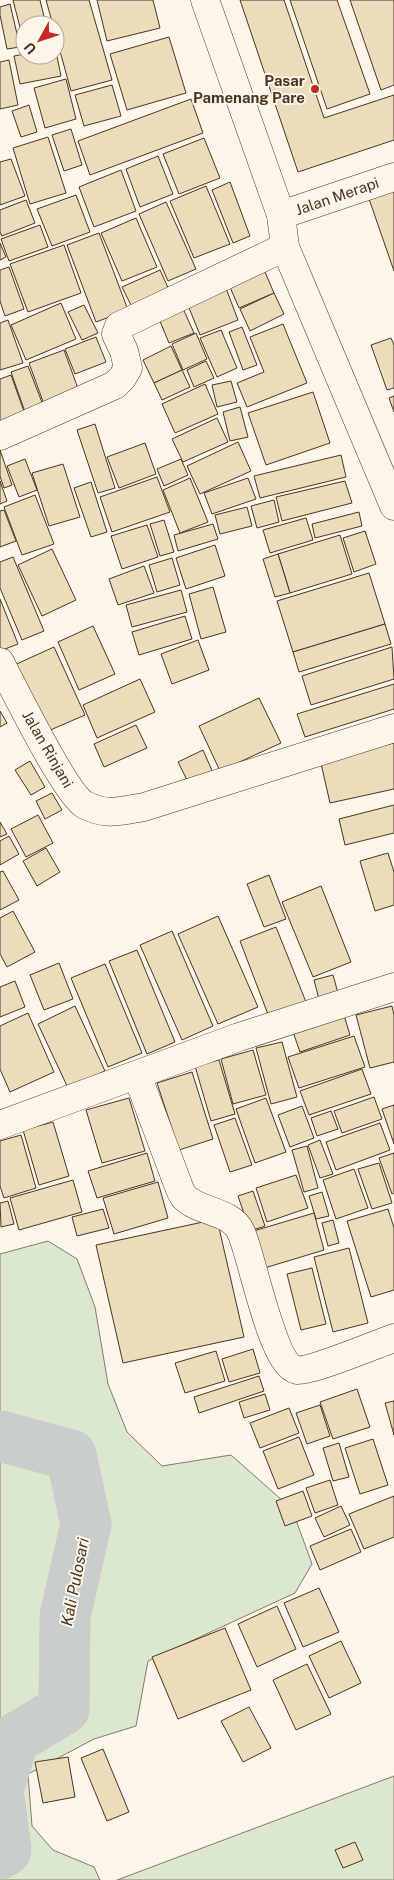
<svg xmlns="http://www.w3.org/2000/svg" width="394" height="1880" viewBox="0 0 394 1880" font-family="'Public Sans',sans-serif">
<style>
.green{fill:#dce7d0;stroke:#887966}
.lines{fill:none;stroke-linecap:round;stroke-linejoin:round}
.river{stroke:#c9cecd;stroke-width:51}
.building{fill:#ecdcbc;stroke:#4a3520}
.minor-casing{stroke:#4a3520;stroke-width:29}
.minor{stroke:#fbf6e9;stroke-width:28}
.poi-dot{fill:#c62828;stroke:#fbf6e9;stroke-width:2}
.labels{text-anchor:middle;dominant-baseline:central;stroke-width:4;stroke-linejoin:round;paint-order:stroke}
.poi-label{font-size:15px;font-weight:bold;fill:#4a3520;stroke:#fbf6e9;text-anchor:end}
.street-label{font-size:15px;fill:#4a3520;stroke:#fbf6e9}
.water-label{font-size:16px;font-style:italic;fill:#4a3520;stroke:#fbf6e9}
</style>
<rect width="100%" height="100%" fill="#fbf6e9"/>
<g class="green">
<polygon points="48,1241 77,1259 95,1307 108,1384 127,1432 162,1466 231,1455 292,1509 312,1564 295,1593 148,1661 136,1726 94,1739 28,1774 32,1826 53,1850 94,1867 100,1880 0,1880 0,1254"/>
<polygon points="394,1776 394,1880 117,1880"/>
</g>
<g class="lines">
<g class="river">
<polyline points="0,1436 71,1455 86,1524 65,1616 64,1709 13,1740 0,1784"/>
<polyline points="0,1803 6,1850 0,1854"/>
</g>
</g>
<g class="building">
<polygon points="13,0 40,0 46,25 25,25 25,47"/>
<polygon points="46,0 89,0 112,80 71,91 55,33 55,25 53,25"/>
<polygon points="97,0 153,0 160,28 107,41"/>
<polygon points="240,0 284,0 324,118 394,95 394,140 298,172"/>
<polygon points="290,0 337,0 370,94 327,109"/>
<polygon points="350,0 394,0 394,85 381,90"/>
<polygon points="10,4 20,47 7,49 0,15 0,7"/>
<polygon points="169,37 186,93 127,110 110,54"/>
<polygon points="55,47 61,76 20,84 14,56 25,54 55,55"/>
<polygon points="9,60 18,105 0,109 0,62"/>
<polygon points="66,79 76,119 45,128 34,88"/>
<polygon points="112,85 121,116 84,126 75,95"/>
<polygon points="191,99 203,133 90,175 78,141"/>
<polygon points="29,105 37,132 21,137 12,111"/>
<polygon points="71,129 82,165 64,171 52,135"/>
<polygon points="48,137 66,193 30,204 13,148"/>
<polygon points="204,138 220,178 179,194 163,154"/>
<polygon points="158,156 173,194 140,207 126,169"/>
<polygon points="11,159 25,196 0,205 0,162"/>
<polygon points="121,170 136,211 94,227 79,187"/>
<polygon points="230,182 250,236 233,243 212,190"/>
<polygon points="206,186 230,244 194,258 170,201"/>
<polygon points="394,187 394,271 368,196"/>
<polygon points="76,195 90,232 52,246 37,209"/>
<polygon points="26,200 35,223 2,236 0,232 0,210"/>
<polygon points="166,202 196,269 168,281 139,214"/>
<polygon points="136,218 157,267 122,281 101,233"/>
<polygon points="40,225 48,247 9,261 1,239"/>
<polygon points="99,233 128,310 96,322 67,245"/>
<polygon points="0,243 6,257 0,260"/>
<polygon points="64,245 81,293 28,312 10,264"/>
<polygon points="262,265 274,293 239,308 227,280"/>
<polygon points="9,267 24,309 5,316 0,301 0,270"/>
<polygon points="160,270 170,292 133,309 122,287"/>
<polygon points="224,283 238,320 200,335 185,298"/>
<polygon points="274,293 284,314 250,331 240,309"/>
<polygon points="61,303 76,339 26,360 11,325"/>
<polygon points="181,304 194,333 169,343 157,314"/>
<polygon points="84,305 98,333 82,340 68,312"/>
<polygon points="8,320 23,363 0,370 0,323"/>
<polygon points="283,324 307,383 247,407 237,383 264,372 250,337"/>
<polygon points="242,327 257,365 243,370 229,332"/>
<polygon points="221,330 237,368 217,377 200,338"/>
<polygon points="196,333 207,359 183,370 172,344"/>
<polygon points="96,337 106,362 75,374 65,349"/>
<polygon points="391,338 394,345 394,388 387,390 371,345"/>
<polygon points="171,346 182,370 154,383 143,360"/>
<polygon points="64,350 80,394 45,407 29,363"/>
<polygon points="206,361 214,378 194,387 187,370"/>
<polygon points="28,366 43,405 25,412 11,372"/>
<polygon points="182,370 190,387 162,400 154,383"/>
<polygon points="11,375 26,417 0,426 0,379"/>
<polygon points="231,381 237,402 217,407 212,385"/>
<polygon points="205,384 218,414 175,433 162,404"/>
<polygon points="313,392 330,443 266,465 248,413"/>
<polygon points="394,396 394,412 389,398"/>
<polygon points="240,407 248,437 230,441 223,412"/>
<polygon points="217,418 228,442 183,462 172,439"/>
<polygon points="95,424 115,488 98,493 77,430"/>
<polygon points="238,442 251,471 200,494 187,466"/>
<polygon points="145,443 156,474 119,488 107,457"/>
<polygon points="0,450 12,485 4,488 0,476"/>
<polygon points="341,455 346,477 260,498 254,476"/>
<polygon points="25,459 37,490 19,497 7,466"/>
<polygon points="181,459 188,475 164,486 157,469"/>
<polygon points="63,464 80,517 49,526 32,473"/>
<polygon points="157,477 170,512 112,532 100,497"/>
<polygon points="190,478 208,522 180,533 163,490"/>
<polygon points="248,478 256,499 212,514 204,493"/>
<polygon points="0,481 7,501 0,504"/>
<polygon points="345,481 352,503 282,521 276,497"/>
<polygon points="91,482 107,532 91,537 74,488"/>
<polygon points="35,495 54,544 22,555 4,507"/>
<polygon points="274,500 279,522 257,528 251,506"/>
<polygon points="247,507 252,526 220,534 215,515"/>
<polygon points="4,510 16,541 0,547 0,511"/>
<polygon points="359,512 362,526 315,538 312,524"/>
<polygon points="306,518 313,540 270,553 263,530"/>
<polygon points="164,520 174,552 160,556 150,524"/>
<polygon points="213,524 218,539 178,551 174,535"/>
<polygon points="147,525 158,557 122,569 111,536"/>
<polygon points="365,531 376,564 354,572 343,538"/>
<polygon points="340,535 352,574 290,593 278,554"/>
<polygon points="215,545 225,576 186,589 176,558"/>
<polygon points="52,549 76,600 42,616 18,565"/>
<polygon points="278,554 290,593 275,597 263,559"/>
<polygon points="13,557 44,631 22,640 0,588 0,562"/>
<polygon points="172,558 180,585 157,592 149,565"/>
<polygon points="144,566 154,593 118,605 109,579"/>
<polygon points="369,573 385,624 293,652 277,601"/>
<polygon points="213,587 226,632 201,639 189,594"/>
<polygon points="181,590 187,612 132,627 126,605"/>
<polygon points="0,599 18,644 0,651"/>
<polygon points="185,616 192,639 139,655 132,632"/>
<polygon points="385,624 391,644 299,672 293,652"/>
<polygon points="93,626 115,674 79,690 58,642"/>
<polygon points="198,640 209,670 172,684 161,654"/>
<polygon points="54,647 85,715 41,734 10,667"/>
<polygon points="392,647 394,679 311,705 302,676"/>
<polygon points="140,679 155,712 97,738 83,705"/>
<polygon points="394,684 394,709 305,737 297,714"/>
<polygon points="259,698 281,743 220,771 199,726"/>
<polygon points="0,711 7,723 0,727"/>
<polygon points="136,725 147,748 104,767 94,744"/>
<polygon points="394,743 394,789 330,803 320,759"/>
<polygon points="203,750 214,775 190,786 178,762"/>
<polygon points="30,761 45,787 31,795 15,770"/>
<polygon points="52,793 62,810 45,819 36,801"/>
<polygon points="394,805 394,833 345,845 339,819"/>
<polygon points="38,815 53,843 26,857 11,829"/>
<polygon points="0,822 7,834 0,837"/>
<polygon points="9,836 19,854 0,865 0,841"/>
<polygon points="46,848 60,872 37,886 23,861"/>
<polygon points="388,853 394,872 394,905 375,911 360,861"/>
<polygon points="3,871 19,900 0,910 0,872"/>
<polygon points="269,875 286,919 264,927 247,884"/>
<polygon points="321,886 351,962 313,977 282,902"/>
<polygon points="13,911 35,952 7,967 0,954 0,918"/>
<polygon points="218,916 258,1007 218,1024 178,934"/>
<polygon points="276,927 306,1002 269,1017 240,941"/>
<polygon points="172,931 213,1026 182,1040 140,945"/>
<polygon points="137,950 175,1042 147,1054 109,961"/>
<polygon points="59,963 73,999 44,1010 30,975"/>
<polygon points="105,964 142,1053 108,1067 71,978"/>
<polygon points="333,975 338,993 319,999 314,980"/>
<polygon points="15,981 25,1007 0,1017 0,987"/>
<polygon points="75,1006 105,1071 68,1088 38,1024"/>
<polygon points="392,1006 394,1015 394,1062 370,1068 356,1015"/>
<polygon points="343,1012 350,1035 300,1052 292,1029"/>
<polygon points="28,1013 54,1072 10,1092 0,1069 0,1026"/>
<polygon points="354,1036 365,1067 299,1088 288,1057"/>
<polygon points="282,1042 297,1097 271,1104 256,1048"/>
<polygon points="253,1050 266,1095 233,1104 221,1059"/>
<polygon points="219,1060 235,1114 211,1121 195,1066"/>
<polygon points="362,1069 371,1094 309,1115 300,1091"/>
<polygon points="192,1072 213,1139 179,1150 157,1083"/>
<polygon points="374,1097 382,1119 342,1133 334,1111"/>
<polygon points="129,1098 145,1151 102,1163 86,1110"/>
<polygon points="266,1098 286,1152 255,1163 236,1109"/>
<polygon points="394,1105 394,1144 382,1109"/>
<polygon points="302,1106 314,1138 290,1147 278,1115"/>
<polygon points="331,1111 338,1129 317,1136 311,1118"/>
<polygon points="235,1118 252,1165 230,1172 214,1125"/>
<polygon points="53,1122 69,1176 39,1185 23,1130"/>
<polygon points="380,1123 390,1150 336,1170 326,1142"/>
<polygon points="21,1135 36,1188 4,1198 0,1186 0,1141"/>
<polygon points="320,1140 333,1174 320,1178 308,1145"/>
<polygon points="307,1146 318,1188 304,1192 292,1150"/>
<polygon points="147,1153 155,1181 97,1198 88,1171"/>
<polygon points="394,1153 394,1193 392,1194 379,1158"/>
<polygon points="379,1163 392,1203 372,1209 358,1169"/>
<polygon points="354,1169 368,1208 336,1219 323,1180"/>
<polygon points="296,1175 308,1208 267,1222 256,1188"/>
<polygon points="73,1180 82,1212 19,1230 10,1198"/>
<polygon points="158,1182 168,1218 114,1234 103,1198"/>
<polygon points="253,1191 265,1226 250,1231 238,1196"/>
<polygon points="322,1192 329,1216 316,1219 309,1196"/>
<polygon points="8,1201 14,1224 1,1227 0,1203"/>
<polygon points="103,1209 109,1228 77,1236 72,1217"/>
<polygon points="388,1209 394,1228 394,1290 371,1297 347,1221"/>
<polygon points="314,1213 324,1250 258,1270 247,1233"/>
<polygon points="217,1219 244,1337 123,1363 96,1245"/>
<polygon points="333,1220 339,1243 328,1246 322,1223"/>
<polygon points="349,1248 368,1323 333,1332 314,1257"/>
<polygon points="312,1268 326,1324 301,1330 287,1274"/>
<polygon points="253,1349 260,1373 229,1382 222,1359"/>
<polygon points="216,1351 225,1381 185,1393 175,1363"/>
<polygon points="259,1376 264,1391 199,1413 194,1397"/>
<polygon points="357,1389 370,1427 333,1439 320,1402"/>
<polygon points="265,1394 270,1410 244,1418 239,1402"/>
<polygon points="394,1401 394,1435 385,1403"/>
<polygon points="320,1405 330,1436 307,1444 296,1413"/>
<polygon points="289,1408 299,1433 260,1448 250,1423"/>
<polygon points="299,1437 314,1475 278,1489 263,1451"/>
<polygon points="373,1439 388,1485 360,1494 345,1448"/>
<polygon points="339,1443 349,1477 333,1481 323,1448"/>
<polygon points="330,1480 338,1505 315,1513 306,1488"/>
<polygon points="303,1491 312,1516 285,1526 276,1501"/>
<polygon points="394,1496 394,1537 364,1549 349,1514"/>
<polygon points="341,1506 350,1525 324,1537 315,1518"/>
<polygon points="351,1529 361,1552 320,1570 310,1546"/>
<polygon points="319,1588 339,1632 303,1647 284,1603"/>
<polygon points="277,1606 296,1649 257,1667 238,1624"/>
<polygon points="225,1628 251,1690 178,1719 152,1657"/>
<polygon points="341,1641 361,1683 329,1698 309,1656"/>
<polygon points="307,1664 331,1714 296,1730 273,1680"/>
<polygon points="249,1707 271,1748 243,1762 221,1721"/>
<polygon points="103,1749 129,1812 107,1821 81,1758"/>
<polygon points="68,1757 75,1797 43,1803 35,1762"/>
<polygon points="355,1842 363,1860 343,1868 335,1850"/>
</g>
<g class="lines">
<g class="minor-casing">
<g id="minor">
<polyline points="205,0 281,215 285,247 394,506"/>
<polyline points="281,215 394,177"/>
<polyline points="0,436 115,385 122,378 128,368 124,351 116,334 119,326 285,247"/>
<path d="M0,662C13,687 66,795 85,805C107,816 121,811 144,807L394,728"/>
<path d="M137,1075L179,1187C180,1190 182,1194 184,1197C200,1213 231,1210 241,1232C252,1256 272,1365 297,1370C310,1372 377,1344 394,1338"/>
<polyline points="0,1125 239,1037 394,987"/>
</g>
</g>
<use href="#minor" class="minor"/>
</g>
<circle class="poi-dot" cx="315" cy="89" r="5"/>
<g class="labels">
<g class="poi-label">
<text x="305" y="80">Pasar<tspan x="305" dy="17">Pamenang Pare</tspan></text>
</g>
<g class="street-label">
<text transform="translate(337 196) rotate(-19)">Jalan Merapi</text>
<text transform="translate(48 749) rotate(60)">Jalan Rinjani</text>
</g>
<g class="water-label">
<text transform="translate(75 1582) rotate(-79)">Kali Pulosari</text>
</g>
</g>
<g transform="translate(40 40) rotate(230)"><circle r="24" fill="#fbf6e9" stroke="#b4a999"/>
<path d="M0-4L9 19L0 12L-9 19Z" fill="#c62828"/>
<text y="-8" font-size="14" font-weight="bold" text-anchor="middle" fill="#4a3520">U</text>
</g>
</svg>
